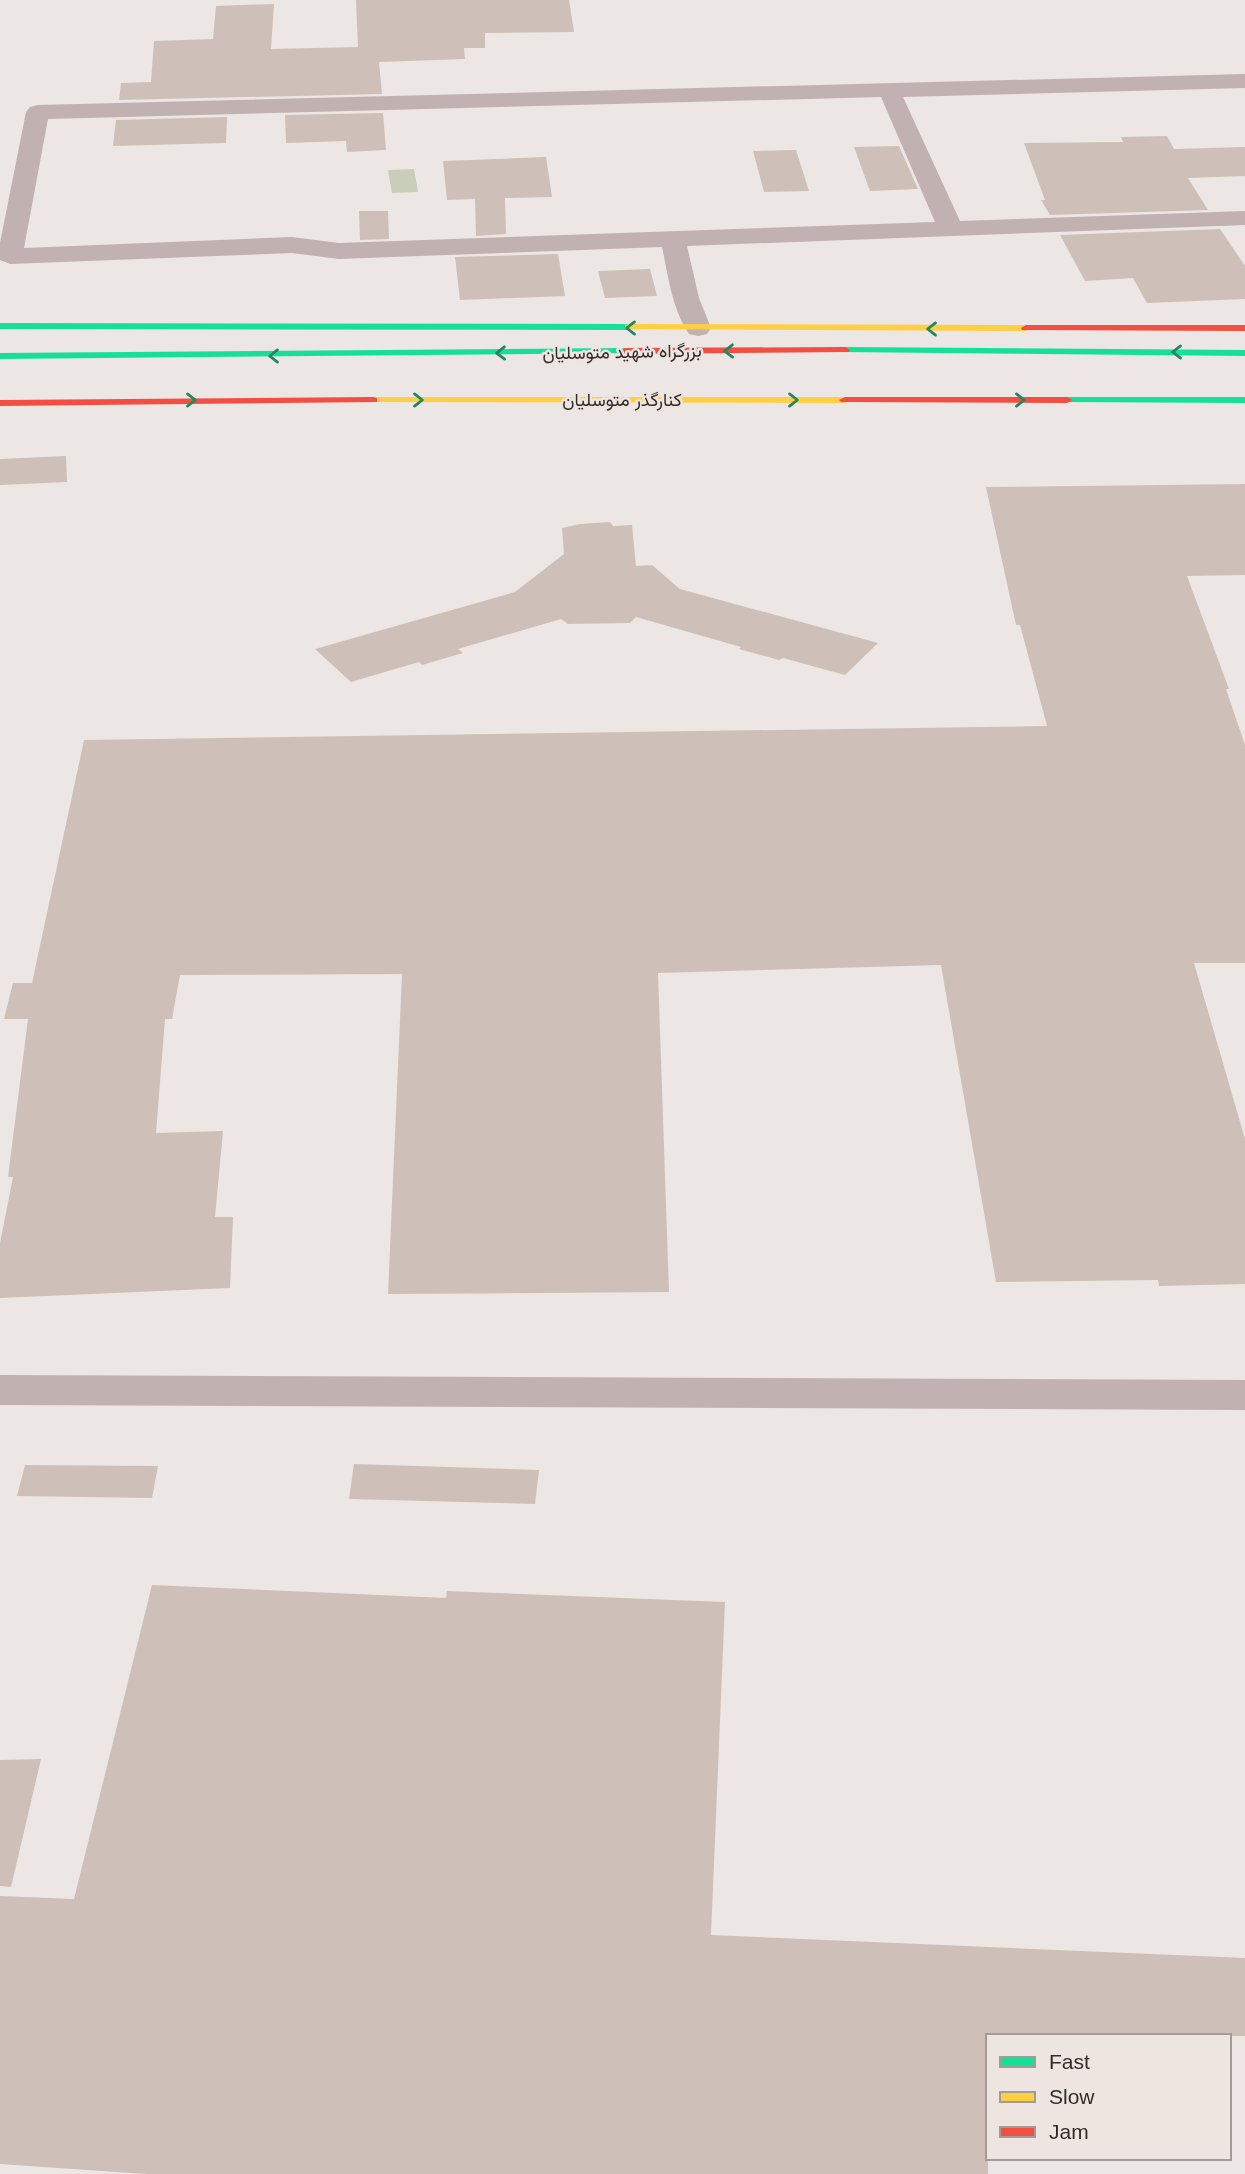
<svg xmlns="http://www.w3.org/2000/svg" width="1245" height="2174" viewBox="0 0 1245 2174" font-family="Helvetica,Vazirmatn,sans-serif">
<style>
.green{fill:#c8ceb9}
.building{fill:#cec0b9}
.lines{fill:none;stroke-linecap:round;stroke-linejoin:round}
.street{fill:#c2b1b1;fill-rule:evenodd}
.fast{fill:#16e098;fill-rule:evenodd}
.slow{fill:#ffcf43;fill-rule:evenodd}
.jam{fill:#f24e42;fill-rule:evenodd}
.oneway{stroke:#238661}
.labels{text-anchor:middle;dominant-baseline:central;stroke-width:5;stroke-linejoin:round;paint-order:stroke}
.far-street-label{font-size:18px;fill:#302c2a;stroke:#efe5e0}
</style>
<rect width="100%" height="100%" fill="#ece6e4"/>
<polygon class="green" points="414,169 418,192 392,193 388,170"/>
<g class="building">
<polygon points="356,0 569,0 574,32 485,33 485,48 464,48 465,59 379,62 382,94 119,100 121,83 151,82 154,41 213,39 216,6 274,4 271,49 358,47"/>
<polygon points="383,113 386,150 347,152 346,141 286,143 285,115"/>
<polygon points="227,117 226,143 113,146 116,120"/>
<polygon points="1167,136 1174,149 1245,147 1245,176 1188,178 1208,210 1050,215 1041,200 1045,200 1024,143 1123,142 1121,137"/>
<polygon points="899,146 918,189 870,191 854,147"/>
<polygon points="796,150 809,191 764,192 753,151"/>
<polygon points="546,157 552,197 505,198 506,234 476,236 475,199 447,200 443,161"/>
<polygon points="359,211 388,211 389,239 360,240"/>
<polygon points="1220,229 1245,266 1245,299 1147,303 1133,278 1085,281 1060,235"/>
<polygon points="558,254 565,296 460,300 455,257"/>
<polygon points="650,269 657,296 605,298 598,271"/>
<polygon points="66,456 67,482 0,485 0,459"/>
<polygon points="1245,484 1245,575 1187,576 1229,689 1226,689 1245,745 1245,963 1194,963 1245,1139 1245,1284 1159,1286 1158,1280 996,1282 941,965 658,973 669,1292 388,1294 402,974 180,975 172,1019 165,1019 156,1133 223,1131 215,1217 233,1217 230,1288 0,1298 0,1243 13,1177 8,1177 28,1019 4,1019 13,983 32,983 84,740 1047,726 1020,625 1016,625 986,487"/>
<polygon points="610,522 613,526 632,525 636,566 652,565 680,589 878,643 845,675 783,658 779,660 739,649 741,647 636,617 630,623 568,624 561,619 458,649 463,653 422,665 419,662 351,682 315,649 515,592 564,554 562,528 580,524"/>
<polygon points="354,1464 539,1470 535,1504 349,1499"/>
<polygon points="25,1465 158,1466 152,1498 17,1496"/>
<polygon points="152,1585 446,1598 447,1591 725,1602 711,1935 1245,1958 1245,2036 988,2036 988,2174 146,2174 0,2164 0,1896 74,1899"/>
<polygon points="41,1759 11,1887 0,1886 0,1760"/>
</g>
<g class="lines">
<g class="street">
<path d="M1245,74V88L903,97L960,221L1245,211V225L687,246L699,298L711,328L707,334L698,336L689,334C672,309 668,275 662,247L339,259L292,253L10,264L0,260V243L26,112L30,107L38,105ZM881,97L935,222L339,243L292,237L24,248L48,119Z"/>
<polygon points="0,1375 1245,1380 1245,1410 0,1405"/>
</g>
<g class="fast">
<polygon points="0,323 629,324 634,327 629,330 0,329"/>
<polygon points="845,347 1245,350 1245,356 841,352 840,350"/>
<polygon points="625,348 630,351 629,353 0,359 0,353"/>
<polygon points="1067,397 1245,397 1245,403 1063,402 1061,400"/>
</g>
<g class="slow">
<polygon points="629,324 1026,325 1031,328 1026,331 625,329 625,325"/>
<polygon points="373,397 845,397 851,400 845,403 369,402 369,398"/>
</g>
<g class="jam">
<polygon points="1026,325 1245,325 1245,331 1022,330 1021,328"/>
<polygon points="845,347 850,350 849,352 625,354 620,351 625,348"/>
<polygon points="373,397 377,398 377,402 0,406 0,400"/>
<polygon points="845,397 1067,397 1073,400 1067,403 841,402 839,400"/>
</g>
</g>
<defs><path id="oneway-chevron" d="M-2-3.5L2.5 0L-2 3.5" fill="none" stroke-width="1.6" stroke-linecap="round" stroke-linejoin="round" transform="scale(1.75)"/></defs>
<g class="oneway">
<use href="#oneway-chevron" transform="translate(631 328) rotate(-180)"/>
<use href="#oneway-chevron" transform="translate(932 329) rotate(-180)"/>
<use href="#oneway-chevron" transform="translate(729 351) rotate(179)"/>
<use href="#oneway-chevron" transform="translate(1177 352) rotate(-180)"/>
<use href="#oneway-chevron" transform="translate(501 353) rotate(179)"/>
<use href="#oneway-chevron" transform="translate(274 356) rotate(180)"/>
<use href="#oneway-chevron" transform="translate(191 400)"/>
<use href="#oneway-chevron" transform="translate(418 400)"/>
<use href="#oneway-chevron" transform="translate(793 400)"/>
<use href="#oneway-chevron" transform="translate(1020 400)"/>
</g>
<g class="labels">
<g class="far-street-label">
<text transform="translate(622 352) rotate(-1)">بزرگراه شهید متوسلیان</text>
<text x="622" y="400">کنارگذر متوسلیان</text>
</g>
</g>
<rect x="986" y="2034" width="245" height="126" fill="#efe5e0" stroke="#a39b97" stroke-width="2"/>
<rect x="1000" y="2057" width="35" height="10" fill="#16e098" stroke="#a39b97" stroke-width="2"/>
<text x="1049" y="2069" font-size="21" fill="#302c2a">Fast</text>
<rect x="1000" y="2092" width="35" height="10" fill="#ffcf43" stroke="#a39b97" stroke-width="2"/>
<text x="1049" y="2104" font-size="21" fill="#302c2a">Slow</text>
<rect x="1000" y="2127" width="35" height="10" fill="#f24e42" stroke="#a39b97" stroke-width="2"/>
<text x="1049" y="2139" font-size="21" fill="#302c2a">Jam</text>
</svg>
